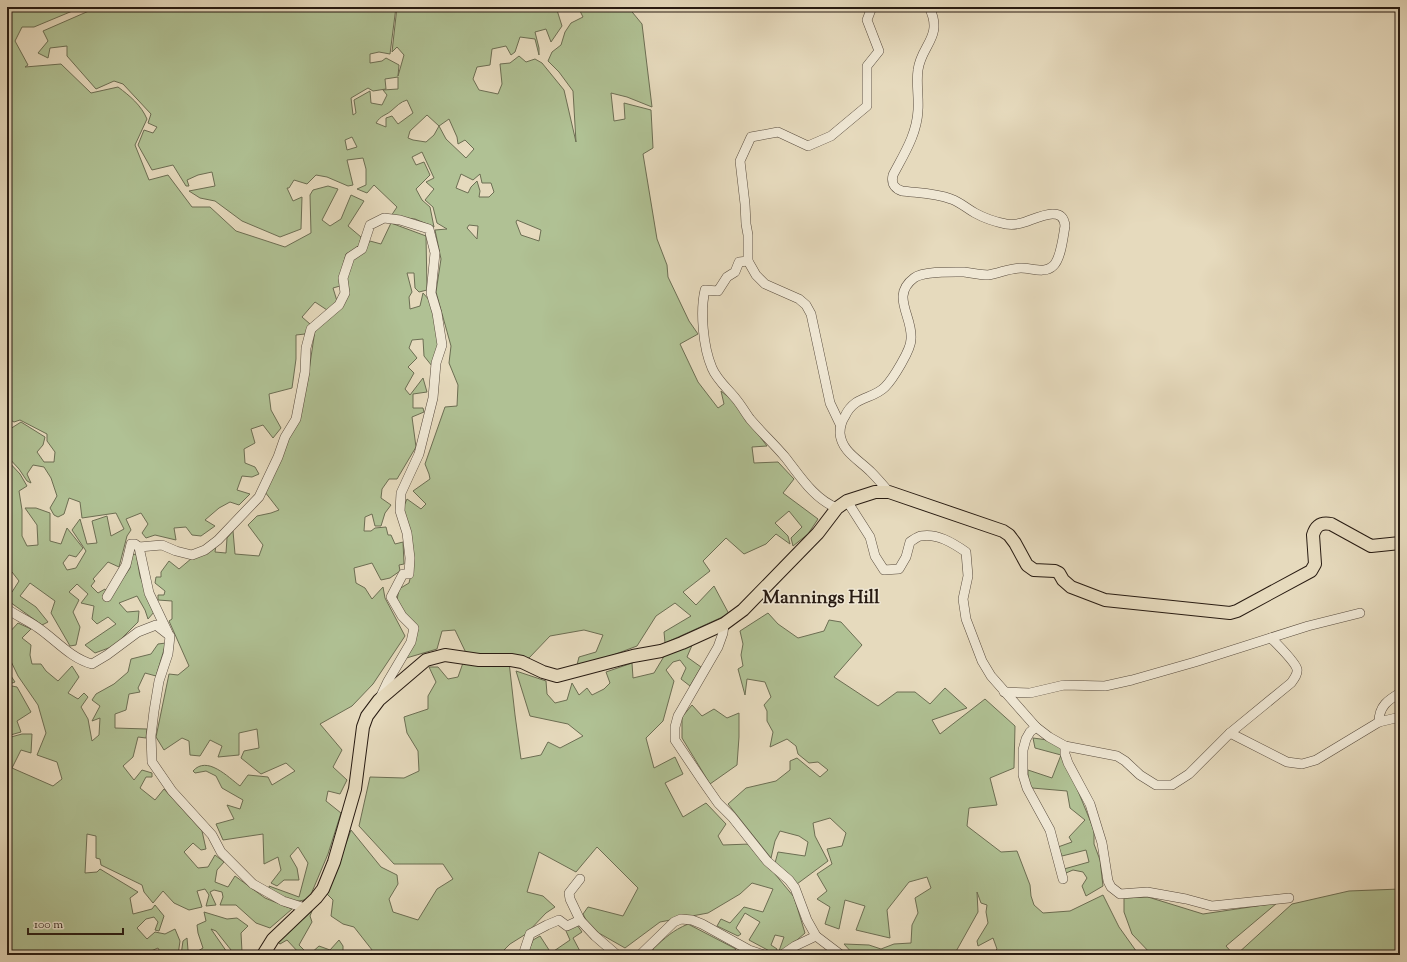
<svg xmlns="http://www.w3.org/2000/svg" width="1407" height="962" viewBox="0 0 1407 962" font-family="'Sorts Mill Goudy',serif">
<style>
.green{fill:#b0c194;stroke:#6c6e53;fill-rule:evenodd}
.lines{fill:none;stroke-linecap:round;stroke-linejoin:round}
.minor-casing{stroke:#584b3d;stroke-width:10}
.major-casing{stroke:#281b12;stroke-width:14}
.minor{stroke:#efe7d4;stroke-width:9}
.major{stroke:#e6dabd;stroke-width:12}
.labels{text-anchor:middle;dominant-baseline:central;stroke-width:3;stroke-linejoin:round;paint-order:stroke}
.quarter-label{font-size:19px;font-weight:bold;fill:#281b12;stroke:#efe7d4}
</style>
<rect width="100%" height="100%" fill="#e6dabd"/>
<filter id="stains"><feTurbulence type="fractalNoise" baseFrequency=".005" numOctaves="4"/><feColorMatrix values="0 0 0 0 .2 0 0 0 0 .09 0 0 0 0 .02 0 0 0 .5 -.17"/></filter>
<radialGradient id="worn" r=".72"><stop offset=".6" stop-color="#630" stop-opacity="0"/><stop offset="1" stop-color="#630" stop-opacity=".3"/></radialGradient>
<g class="green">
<path d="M7,7H82L34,27H22L15,41L28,65L25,67L61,64L91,93L118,87C130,96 141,105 147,119L135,145L149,180L168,175L192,207H210L236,231L285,247L311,233L310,195L313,190L328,186L338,189L322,220L330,226L341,219L351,195L364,201L348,226L361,237L359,247L346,254L340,276V286L333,288L337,301L327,310L315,302L302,317L310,324L305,334L296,335V359L292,388L269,394L271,410L281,428L273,438L263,425L251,429L255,443L244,449L245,463L255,467L259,474L252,477L242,476L237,490L250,494L239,505L230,502L219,508L205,520L215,526L201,536L192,535L186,527L174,528L176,540L155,535L146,538L142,533L148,524L141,513L126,519L131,530L127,536L119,567L108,562L93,579L95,581L91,586L98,593L105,589L110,597L130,568L131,555L136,554L140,576L154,612L148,619L145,610L137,596L119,603L127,612L139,611L138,622L114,646L95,653L85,645L116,624L108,617L97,624L92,619L94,606L81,603L88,594L77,584L69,592L79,600L73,612L80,627L76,645L70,646L51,613L55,601L30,583L20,596L36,607L48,622L42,625L7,600V588L12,592L19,581L12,572L7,575V460L20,474L27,486L19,491L22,510V536L27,546L38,545L37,525L25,508H36L50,513V541L61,544L67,528L83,548L76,557L69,555L63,563L67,570L76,568L86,551L72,530L80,519L87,544L97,543L92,521L107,516L111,536L124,529L116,513L82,518L80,502L69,498L64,514L58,517L54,515L50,508L57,496L51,478L44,467L33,465L27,474L31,483L27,481L19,469L7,456V431L21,422L45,437L43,445L37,452L44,462H54L55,452L47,441V434L20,420L14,422L7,418Z"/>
<path d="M98,7H396L390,54L379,52L370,54V63L382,61L386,58L399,65L398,76L404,55L397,47L392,52L397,7H556L562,26L551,42L546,29L535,32L539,48V55L535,39L520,37L515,52L511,55L506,46L492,49L490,65L477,67L473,79L479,90L498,94L502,84L500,64L510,63L519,56L526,62L535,59L542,63L564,90L576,142L573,91L559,72L548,61L552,52L561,45L565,32L571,23L583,17L578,7H628L642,24L652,107L627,97L611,93L614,121L625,119L624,103L651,110L653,148L643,154L657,239L667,265L668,277L689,321L698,334L680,344L698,382L718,408L724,404L721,391L732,400L767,446L752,447L754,463L778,462L794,479L783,493L818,519L808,534L793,546L791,538L802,527L789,511L775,523L788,536L790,544L776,534L766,544L744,554L726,538L703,561L710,571L683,592L696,605L714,586L729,614L665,643L664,632L691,616L675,603L656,616L637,646L576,669L579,657L596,652L603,635L584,630L550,636L529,658H474L467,655L455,630L442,631L437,649L403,659L414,628L397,600L399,589L409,583L413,566L403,508L407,499L421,509L426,504L413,491L430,479L429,474L425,464L445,407L457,406L458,385L449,363L451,346L436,292L441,259L435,230L447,229L437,223L433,207L425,200L434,189L426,182L434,178L422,152L412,157L416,165L424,162L430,175L416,189L422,200L430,207L434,227L415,219L391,216L397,207L374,185L367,193L357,189L366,185V169L363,158L347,160L353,185L348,186L327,177L316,175L307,184L294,180L289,188H287L293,201L302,197L301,229L280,237L242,221L215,201L200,198L189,191L215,186L212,172L198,175L187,180L189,186H186L173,165L152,170L138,145L144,130L153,133L157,127L148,123L151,114L123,84L114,81L96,89L67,56V46L50,48L48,58L38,53L48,41L43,31ZM398,77V89L383,90L387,95L382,105L371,103L370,91L354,100L356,113L353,115L351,98L368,88L373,91L386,89L385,79ZM407,100L413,113L398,124L392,116L386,118V127L376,123C381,115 385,116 391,111C397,106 400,102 407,100ZM427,115L439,126L434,135L426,142L413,140L408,138L410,131ZM449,119L457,137L458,144L465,140L474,149L466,158L446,139L439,126ZM352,137L357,147L347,150L345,140ZM461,174L473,180L480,174L482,183H491L494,192L489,197H479L480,191L477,181L471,187L468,193L456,188ZM517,220L541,230L539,241L521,235L516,222ZM469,225L478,226L477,239L467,228Z"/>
<path d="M391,223L426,236L427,290L419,292L415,288L414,273H407L412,292L409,297L410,309L420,306L423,293L430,301L439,341L432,366L424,356L423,339L412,340L409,348L417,358L408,367L414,373L405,389L410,395L423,378L427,392L413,394V408H423L424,412L412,417L416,447L397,479H389L382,489L381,498L391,505L385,513L381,526H375L372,514L365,517L364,531H371L375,528L386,527L388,535H391L395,544L403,542L404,564L399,565L400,571L390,578L381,580L372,563L354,568L356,583L365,588L372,599L383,587L385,598L405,636L373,684L352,706L320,724L342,750L333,767L347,780L340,794L328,791L326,801L341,813L328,854L309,899L294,902L270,891L269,886L299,897L308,863L298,847L290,856L297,868L299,880H284L277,886L271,883L281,870L278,857L264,864L263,834L223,840L216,824L234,819L227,805L240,809L243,800L222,788L216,776L206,771L195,773L193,771C207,755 228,777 240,786L248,775L268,777L272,785L295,771L286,763L261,774L241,758L244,751L259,748L257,729L239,733V755L218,757L222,746L210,740L200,756L190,755L189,741L182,738L164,750L156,737L169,674L178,675L189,666L169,621L172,619V601L158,600V595H164L165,591L155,583L156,577H161V572L169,561L179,569L192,558L216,545L215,552L226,553L227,538L233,531L235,554L259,556L263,545L248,525L257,516L271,513L279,510L265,492L307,384L315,330L343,304L346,277L353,259L364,250L370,241L381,244Z"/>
<polygon points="768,613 778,624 798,638 824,631 829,620 841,622 862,645 834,677 878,706 897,692 915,692 930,704 945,688 967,708 932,720 940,734 985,699 1015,726 1014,768 990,778 997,805 969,808 967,826 1001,852 1017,851 1030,885 1031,896 1034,905 1043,913 1070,911 1103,895 1119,927 1139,955 991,955 997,949 993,938 978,946 977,941 988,923 986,912 987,905 981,903 977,892 978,912 954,955 854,955 844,944 869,945 881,949 894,944 911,943 912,925 918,913 915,898 931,888 927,877 909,882 887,910 890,938 856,930 865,906 845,900 839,929 825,924 830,907 817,899 827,891 817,874 832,864 827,849 842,846 846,833 830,818 813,823 815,836 828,861 797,884 775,863 778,852 805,856 808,842 799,836 780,831 775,841 771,858 728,804 746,788 776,781 790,770 790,761 797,758 820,777 828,770 818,762 809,763 798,754 796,746 787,739 770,747 773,732 767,721 767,711 764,705 771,697 765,682 747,679 745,695 738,669 743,666 741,655 743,644 740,631"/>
<polygon points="18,623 31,629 22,638 31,645 30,655 32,664 41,664 46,671 58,681 72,666 79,677 68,693 78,699 84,693 88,697 81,707 88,719 92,741 99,735 100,718 92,721 100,706 92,700 96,694 114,684 128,672 131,659 151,654 158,644 166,643 156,676 145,673 138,688 140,692 129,694 126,710 115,714 115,728 147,729 146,738 138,737 133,757 123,766 134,780 142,770 152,773 152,777 146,777 140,788 155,800 164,789 202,831 206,849 201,850 193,843 184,852 198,868 208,867 215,855 224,862 217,870 215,882 228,887 235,876 265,898 292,909 270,928 256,923 236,905 220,905 223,897 222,892 214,890 210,892 216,905 206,906 209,895 205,889 197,891 202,907 189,910 174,903 163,891 153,903 144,892 142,885 101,865 100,859 96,858 96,836 87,834 85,873 97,872 100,869 138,892 130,898 133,914 152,909 155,905 164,916 159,931 155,930 158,922 154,917 146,919 137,928 147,939 155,932 165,934 175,929 180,941 178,955 162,955 158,948 151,951 151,955 7,955 7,748 11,737 22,734 32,734 31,753 21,750 12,768 53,786 62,779 57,762 37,755 46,733 38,705 18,676 7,653 7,635"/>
<polygon points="693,643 687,657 701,667 690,686 681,679 686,668 680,660 673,662 666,670 674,681 663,721 646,738 654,768 675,757 683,774 665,783 683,817 706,803 726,824 718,836 723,845 750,844 794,897 805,933 789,947 779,951 784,937 775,935 771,945 777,949 775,954 749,940 760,922 745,913 736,928 741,934 738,936 717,926 721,919 730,923 744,907 763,912 773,889 752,883 740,894 708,913 660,922 625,948 590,928 583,914 588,907 623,916 638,888 597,847 576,872 539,852 527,892 543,896 555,907 546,913 526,934 510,944 499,955 376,955 354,927 343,924 331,916 333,900 327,894 351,830 381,867 397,875 398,884 389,899 393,912 418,920 437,889 453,879 443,864 394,864 359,826 370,777 404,778 419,771 418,751 407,733 404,717 428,709 428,696 436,682 429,667 438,667 448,679 458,677 464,660 509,662 515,715 521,759 541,755 548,742 560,748 583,736 568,724 530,716 516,671 546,681 547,694 555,703 567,700 572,683 579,695 587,688 592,695 604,689 610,683 606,672 632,663 633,678 654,673 666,653"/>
<polygon points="7,670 15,682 7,685"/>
<polygon points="7,685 17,687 31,712 17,721 21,732 7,736"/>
<polygon points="692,705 702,716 714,709 727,718 739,713 739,737 737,765 710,784 682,738 682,717"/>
<polygon points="1033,738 1048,740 1062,747 1062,752 1094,830 1094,844 1100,860 1103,886 1086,896 1082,886 1087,878 1083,872 1073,870 1066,873 1064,869 1089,862 1086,850 1062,856 1058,847 1072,842 1069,837 1085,820 1070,808 1067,791 1032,788 1028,781 1028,770 1052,778 1061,755 1035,748"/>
<polygon points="1400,889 1400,955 1236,955 1292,904 1349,891"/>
<polygon points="1148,897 1203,914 1277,903 1226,946 1234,955 1152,955 1132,934 1124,912 1124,898"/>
<polygon points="309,909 312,911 310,916 312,922 299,945 309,955 319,946 330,950 339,940 343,946 343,955 298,955 299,953 287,940 280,944 275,940"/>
<polygon points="204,912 227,919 237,918 248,926 241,933 242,952 240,955 235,955 216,931 211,929 229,955 181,955 183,941 187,938 188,950 193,954 203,948 198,933 197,925 206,921"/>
<path d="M688,924L736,949L731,954L725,951L723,955H655L653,949C666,937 672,931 688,924Z"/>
<polygon points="577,925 582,932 573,938 582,955 527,955 533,940 540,936 551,953 570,940 566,931"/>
</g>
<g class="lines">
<g class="minor-casing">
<g id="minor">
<path d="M748,261L739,262L735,272L727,277L718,291L705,290C700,311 703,347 712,368C717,380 728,389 736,399C741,405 745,412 750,419C761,432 774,444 785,457C800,476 814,499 837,508"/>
<polyline points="840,424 830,403 811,314 806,305 799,299 765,284 756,275 748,261 748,235 746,224 745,204 740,161 751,137 778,132 808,146 831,136 867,106 867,66 879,51 867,20 872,7"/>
<path d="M889,492C883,485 877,478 871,472C859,460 841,451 840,433C840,426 841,422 845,416C855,395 872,400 885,387C891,381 897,371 901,364C905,357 911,347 911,339C913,316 890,296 914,278C923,271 952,272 964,272C972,273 981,275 988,275C1000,273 1010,268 1021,268C1031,268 1045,274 1053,266C1061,259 1063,237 1065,226C1063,204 1037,218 1025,222C1019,224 1012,225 1006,224C996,222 984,218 975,213C966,208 960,202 951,199C936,193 918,193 902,191C894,188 891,184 893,175C904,154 917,134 918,110C919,97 916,83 918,70C921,45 944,37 929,7"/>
<path d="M847,501L870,537L875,556L884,570L899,569L906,557L910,542C913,540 918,536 921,536C937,533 953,543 966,552L968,576L963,599L966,619L982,661L991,676L1036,727L1049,737L1065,746L1117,756L1125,761L1140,775L1156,785H1172L1189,774L1230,733L1291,683C1294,679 1298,674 1297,669C1295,662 1277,644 1271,638"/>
<polyline points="139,547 162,545 176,551 192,555 205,550 218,540 259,497 278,457 285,437 296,419 305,372 306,348 311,329 339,305 345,293 343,278 350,257 362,249 370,225 384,218 400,220 429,229 435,253 431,293 437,313 442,345 436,363 433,398 419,454 401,493 400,511 407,533 410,558 409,574 403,574 391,597 402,616 414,628 411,642 388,681 380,698"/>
<polyline points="107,597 126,565 131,544 135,544 139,547 149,593 168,633"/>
<path d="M7,609C17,616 27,620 37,627C55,639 70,658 92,664L107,655L138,632L156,625L170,636L168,654L159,681L154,711L151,736L152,762L172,791L212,835L221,852L253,884L283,901L305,908"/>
<polyline points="724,624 723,633 718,647 678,716 675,727 675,740 704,783 718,803 732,817 767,861 789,880 795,888 807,920 816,936 841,955"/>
<polyline points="1004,692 1030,693 1064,685 1105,686 1132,680 1195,662 1308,626 1360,613"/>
<path d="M1379,722C1379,706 1388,700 1400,693"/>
<polyline points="1036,727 1030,732 1026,739 1023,750 1023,775 1027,788 1050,830 1063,879"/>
<polyline points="1230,733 1287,762 1302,764 1316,760 1379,722 1400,717"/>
<polyline points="1065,746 1065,754 1068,763 1090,804 1102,843 1108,881 1111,887 1120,894 1147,892 1186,899 1212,906 1289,898"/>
<polyline points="580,879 569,893 570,899 580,920"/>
<polyline points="523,955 530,934 547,925 559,920 567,926 580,920 595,936 617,955"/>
<polyline points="640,955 674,922 681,919 692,920 702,924 749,950 764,955"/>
<polyline points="782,955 795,946 816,936"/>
</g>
</g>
<g class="major-casing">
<path id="major" d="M263,955L273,939L316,898L323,889L334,862L355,789L363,727L367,716L379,700L426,660L445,655L479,660H511L522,662L543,672L557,676L633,656L661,651L682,643L724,624L743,610L818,533L837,508L847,501L875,492H889L1003,531L1009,535L1015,543L1027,565L1034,570L1055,571L1059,573L1063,580L1071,587L1105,600L1230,613L1237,611L1311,571L1315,564L1313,535C1316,525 1321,522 1331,524L1371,546L1400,543"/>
</g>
<use href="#minor" class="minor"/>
<use href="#major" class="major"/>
</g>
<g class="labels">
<g class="quarter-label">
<text x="821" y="598">Mannings Hill</text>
</g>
</g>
<rect width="1407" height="962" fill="none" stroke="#e6dabd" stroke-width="24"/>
<rect x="8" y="8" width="1391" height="946" fill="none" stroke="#281b12" stroke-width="2"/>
<rect x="12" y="12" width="1383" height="938" fill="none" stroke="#281b12"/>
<path d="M28 928v6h95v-6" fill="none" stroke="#281b12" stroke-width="2"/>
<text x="34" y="928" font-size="12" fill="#281b12" stroke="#efe7d4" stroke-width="3" paint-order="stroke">100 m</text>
<rect width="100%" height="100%" filter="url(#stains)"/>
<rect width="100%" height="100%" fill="url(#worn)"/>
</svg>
